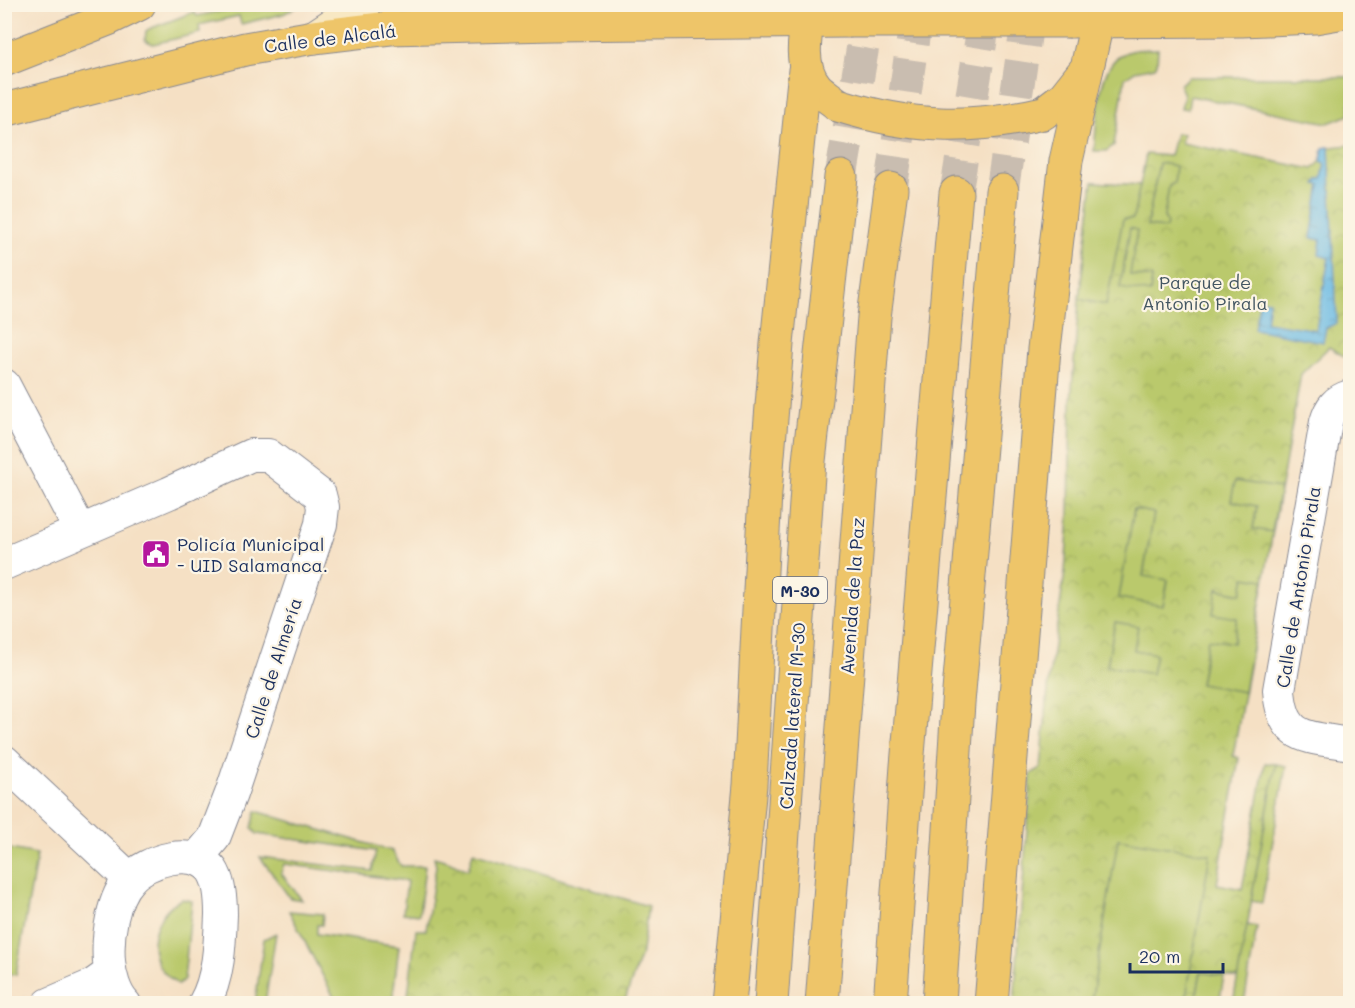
<svg xmlns="http://www.w3.org/2000/svg" width="1355" height="1008" viewBox="0 0 1355 1008" font-family="Mali,sans-serif">
<style>
.park{fill:url(#park-crowns);stroke:#6a7c65;stroke-width:1.5}
.garden{fill:#bac96c;stroke:#6a7c65;stroke-width:1.5}
.water{fill:url(#water-ripples);stroke:#4274a1;stroke-width:1.5}
.lines{fill:none;stroke-linecap:round;stroke-linejoin:round}
.highway-tunnel{stroke:#c9bdb0;stroke-width:33;stroke-dasharray:33 16;stroke-linecap:butt}
.street-casing{stroke:#888891;stroke-width:34}
.secondary-casing{stroke:#888891;stroke-width:35}
.primary-casing{stroke:#888891;stroke-width:35}
.highway-casing{stroke:#888891;stroke-width:35}
.street{stroke:#fff;stroke-width:32}
.secondary{stroke:#f8e8c3;stroke-width:33}
.primary{stroke:#eec569;stroke-width:33}
.highway{stroke:#eec569;stroke-width:33}
.primary-bridge-casing{stroke:#888891;stroke-width:35;stroke-linecap:butt}
.primary-bridge{stroke:#eec569;stroke-width:33}
.labels{text-anchor:middle;dominant-baseline:central;stroke-width:4.5;stroke-linejoin:round;paint-order:stroke}
.shield{fill:#fcf5e5;stroke:#5e6a86;stroke-width:1.5}
.shield-label{font-size:16px;font-weight:bold;fill:#1b2f5e}
.street-label{font-size:18px;fill:#1b2f5e;stroke:#fcf5e5}
.park-label{font-size:18px;fill:#435662;stroke:#fcf5e5}
.poi-label{font-size:18px;fill:#1b2f5e;stroke:#fcf5e5;text-anchor:start}
</style>
<defs>
<pattern id="park-crowns" width="20" height="18" patternUnits="userSpaceOnUse" patternTransform="scale(1.5)"><rect width="20" height="18" fill="#bac96c"/><path d="M2 6a3 3 0 1 1 6 0M12 15a3 3 0 1 1 6 0" fill="none" stroke="#9fad60"/></pattern>
<pattern id="water-ripples" width="26" height="14" patternUnits="userSpaceOnUse" patternTransform="scale(1.5)"><rect width="26" height="14" fill="#69bae4"/><path d="M2 4q2-2 4 0t4 0M15 11q2-2 4 0t4 0" fill="none" stroke="#5698bc"/></pattern>
</defs>
<rect width="100%" height="100%" fill="#fcf5e5"/>
<filter id="ink" filterUnits="userSpaceOnUse"><feTurbulence type="fractalNoise" baseFrequency=".0167" numOctaves="2"/><feDisplacementMap in="SourceGraphic" scale="12" xChannelSelector="R" yChannelSelector="G"/><feConvolveMatrix kernelMatrix="1 2 1 2 8 2 1 2 1" color-interpolation-filters="sRGB"/></filter>
<filter id="wash" filterUnits="userSpaceOnUse"><feTurbulence type="fractalNoise" baseFrequency=".008" numOctaves="4" result="noise"/><feDisplacementMap in="SourceGraphic" scale="24" xChannelSelector="R" yChannelSelector="G"/><feGaussianBlur stdDeviation="1.35" result="paint"/><feColorMatrix in="noise" values="0 0 0 0 0 0 0 0 0 0 0 0 0 0 0 0 0 1.4 0 .05"/><feComposite in="paint" operator="in"/></filter>
<g filter="url(#wash)">
<rect width="100%" height="100%" fill="#f5e0c4"/>
<g class="park">
<polygon points="1176,133 1183,134 1181,143 1313,169 1321,161 1323,148 1350,145 1350,360 1329,347 1301,374 1233,756 1239,758 1217,884 1242,889 1265,763 1276,764 1238,978 1201,972 1195,1003 1014,1004 1031,774 1041,768 1049,678 1065,572 1069,515 1071,401 1079,299 1093,182 1140,185 1146,154 1170,156"/>
<polygon points="473,852 648,906 642,951 624,1003 407,1003 416,930 426,930 436,866 434,857 448,861 468,870"/>
</g>
<g class="garden">
<polygon points="236,5 301,5 283,14 241,24 239,16 199,25 200,33 153,44 145,40 146,31 149,29 194,12 197,16 236,8"/>
<path d="M1158,49L1157,64L1155,67L1135,71L1125,78L1114,145L1106,151H1094C1097,125 1097,68 1121,55C1133,48 1145,50 1158,49Z"/>
<polygon points="1188,77 1350,77 1350,115 1328,123 1190,96 1188,109 1181,108 1184,95 1180,85"/>
<polygon points="1159,163 1176,166 1174,183 1169,186 1164,217 1167,222 1166,228 1147,226"/>
<polygon points="1093,182 1140,185 1133,219 1123,219 1106,305 1079,299"/>
<polygon points="1130,228 1137,230 1130,275 1152,278 1150,293 1120,288"/>
<polygon points="1235,481 1280,488 1272,532 1253,529 1257,506 1231,501"/>
<polygon points="1134,509 1154,513 1143,576 1168,580 1163,606 1119,598"/>
<polygon points="1245,577 1264,580 1244,692 1200,684 1208,639 1233,643 1237,618 1213,614 1217,589 1241,594"/>
<polygon points="1115,622 1138,626 1134,650 1156,654 1152,674 1107,666"/>
<polygon points="1276,764 1286,766 1262,903 1251,901"/>
<polygon points="256,811 392,851 401,866 425,866 419,915 403,913 407,881 284,864 281,873 302,900 290,898 260,857 372,871 376,851 257,834 252,828"/>
<polygon points="1118,839 1210,854 1185,1003 1091,1003"/>
<polygon points="5,848 37,854 16,975 5,973"/>
<path d="M182,899L192,901L184,979L178,985C171,979 162,973 158,964C146,940 158,910 182,899Z"/>
<polygon points="289,911 323,914 322,925 317,925 317,934 399,946 392,1003 337,1003"/>
<polygon points="1247,925 1257,927 1244,1003 1233,1003"/>
<polygon points="276,933 265,1003 255,1003 264,939"/>
<polygon points="1201,972 1224,976 1219,1003 1195,1003"/>
</g>
<polygon class="water" points="1329,147 1337,323 1326,328 1323,342 1254,329 1260,300 1269,301 1266,322 1316,330 1329,258 1319,255 1321,240 1311,238 1320,185 1316,184 1319,179 1322,179 1325,163 1321,161 1323,148"/>
</g>
<g filter="url(#ink)">
<g class="lines">
<g class="highway-tunnel">
<polyline points="841,177 870,4"/>
<polyline points="891,189 918,4"/>
<polyline points="1002,191 1030,4"/>
<polyline points="956,193 987,4"/>
</g>
<g class="street-casing">
<g id="street">
<polyline points="4,385 80,530"/>
<path d="M1350,396C1336,400 1330,408 1326,422L1279,690C1283,742 1308,736 1350,744"/>
<polyline points="4,564 169,493 251,455 268,455 320,495 323,507 321,524 231,794 214,838 197,858"/>
<polyline points="4,761 130,879"/>
<polyline points="49,1004 93,985 110,973"/>
<path d="M125,1004C115,994 110,975 109,961C107,937 112,898 130,879C147,860 194,846 212,870C220,882 221,900 221,914C220,943 219,978 204,1004"/>
</g>
</g>
<g class="secondary-casing">
<polyline id="secondary" points="314,37 364,4"/>
</g>
<g class="primary-casing">
<g id="primary">
<path d="M810,4C806,31 797,64 816,87C822,94 832,99 838,105"/>
<polyline points="1070,21 1242,20 1315,17 1350,11"/>
<polyline points="4,60 108,19 139,4"/>
<polyline points="4,110 245,49 314,37 390,28 553,24 849,21"/>
<polyline points="1043,113 1064,97 1087,68 1101,4"/>
</g>
</g>
<g class="highway-casing">
<g id="highway">
<polyline points="729,1004 750,785 765,493 777,344 805,70"/>
<polyline points="771,1004 809,461 841,177"/>
<polyline points="822,1004 874,317 891,189"/>
<polyline points="890,1004 907,766 956,193"/>
<polyline points="939,1004 958,703 1002,191"/>
<polyline points="991,1004 1044,349 1066,161 1087,68"/>
</g>
</g>
<use href="#street" class="street"/>
<use href="#secondary" class="secondary"/>
<use href="#primary" class="primary"/>
<use href="#highway" class="highway"/>
<g class="primary-bridge-casing">
<g id="primary-bridge">
<polyline points="849,21 1070,21"/>
<path d="M838,105C911,128 969,130 1043,113"/>
</g>
</g>
<use href="#primary-bridge" class="primary-bridge"/>
</g>
</g>
<defs>
<g id="civic-square" transform="scale(1.5)"><rect x="-9" y="-9" width="18" height="18" rx="4" fill="#b5179e" stroke="#fcf5e5"/><path d="M-.6-6.5H3V-4.5H.6V-3L4-1V1h2V6H-6V1h2V-1L-.6-3ZM-1.2 2.5V6h2.4V2.5Z" fill="#fff"/></g>
</defs>
<g fill-rule="evenodd">
<use href="#civic-square" x="156" y="554"/>
</g>
<g class="labels">
<rect class="shield" x="773" y="577" width="54" height="26" rx="4.5"/>
<g class="shield-label">
<text x="800" y="590">M-30</text>
</g>
<g class="street-label">
<text transform="translate(330 38) rotate(-7)">Calle de Alcalá</text>
<text transform="translate(1298 587) rotate(-81)">Calle de Antonio Pirala</text>
<text transform="translate(852 596) rotate(-86)">Avenida de la Paz</text>
<text transform="translate(273 668) rotate(-72)">Calle de Almería</text>
<text transform="translate(792 716) rotate(-86)">Calzada lateral M-30</text>
</g>
<g class="park-label">
<text x="1205" y="282">Parque de<tspan x="1205" dy="21">Antonio Pirala</tspan></text>
</g>
<g class="poi-label">
<text x="177" y="544">Policía Municipal<tspan x="177" dy="21">- UID Salamanca.</tspan></text>
</g>
</g>
<rect width="1355" height="1008" fill="none" stroke="#fcf5e5" stroke-width="24"/>
<path d="M1130 963v9h93v-9" fill="none" stroke="#1b2f5e" stroke-width="3"/>
<text x="1139" y="963" font-size="18" fill="#1b2f5e" stroke="#fcf5e5" stroke-width="4.5" paint-order="stroke">20 m</text>
</svg>
